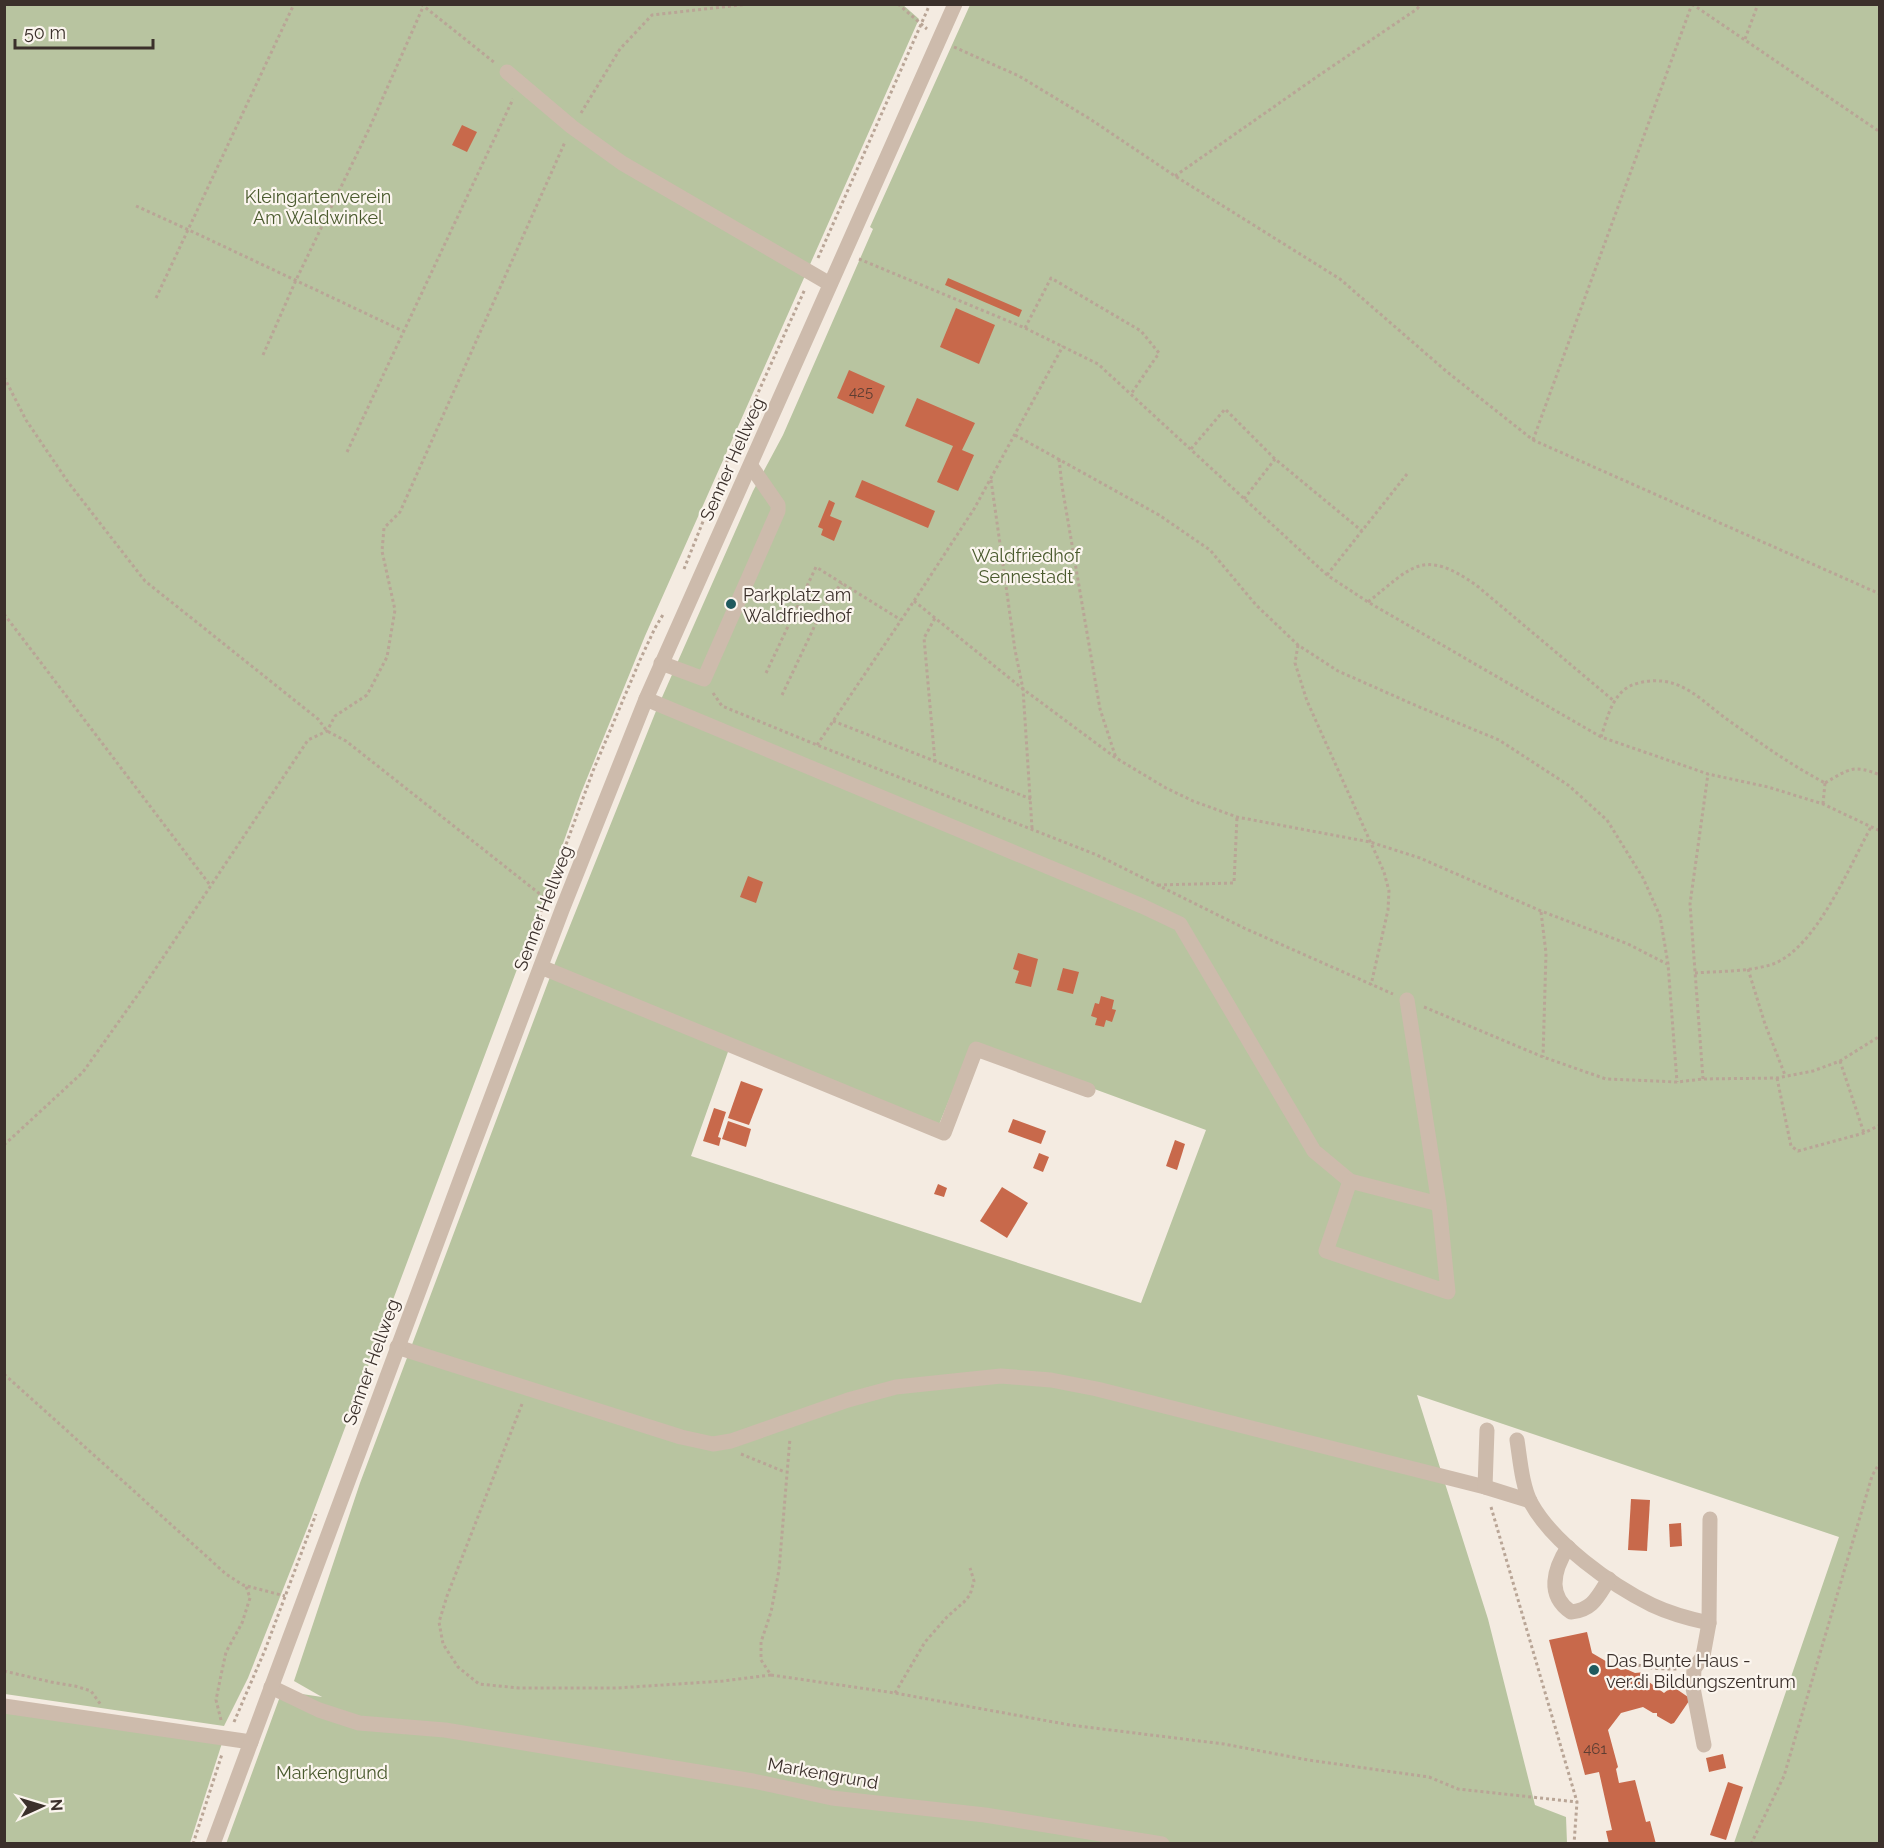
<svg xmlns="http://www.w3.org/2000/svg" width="1884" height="1848" viewBox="0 0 1884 1848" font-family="Raleway,sans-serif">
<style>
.green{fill:#b8c4a0}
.building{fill:#c8694b}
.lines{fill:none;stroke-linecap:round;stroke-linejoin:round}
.path{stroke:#b9a596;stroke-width:3;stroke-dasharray:3 3;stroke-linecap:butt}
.minor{stroke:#cdbbac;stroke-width:15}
.poi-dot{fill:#1f5a5e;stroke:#fbf5ee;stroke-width:2}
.labels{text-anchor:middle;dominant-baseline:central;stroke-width:4.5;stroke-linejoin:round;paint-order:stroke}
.number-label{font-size:15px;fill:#5e3e33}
.park-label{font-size:18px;fill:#4a5a2e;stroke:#fbf5ee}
.street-label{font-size:18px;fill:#3b302b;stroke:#fbf5ee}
.poi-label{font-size:18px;fill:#3b302b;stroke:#fbf5ee;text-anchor:start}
</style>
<rect width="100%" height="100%" fill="#f4ebe1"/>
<g class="green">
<polygon points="902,4 919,19 645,636 581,793 540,908 310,1521 248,1678 224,1726 5,1694 4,5"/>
<polygon points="970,5 1879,5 1879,1843 1734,1843 1839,1537 1417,1395 1488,1619 1535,1805 1566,1817 1567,1843 226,1844 282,1691 322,1697 294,1681 360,1483 550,977 729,1049 691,1156 1141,1303 1206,1130 972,1044 938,1127 553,968 656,711 753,491 783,435 873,229 870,227"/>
<polygon points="5,1711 222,1743 190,1843 5,1844"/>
</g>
<g class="building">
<polygon points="462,125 477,132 467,152 452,145"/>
<polygon points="948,278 1022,310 1019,317 945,285"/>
<polygon points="956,308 995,325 979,364 940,347"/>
<polygon points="849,370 885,386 873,414 837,398"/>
<polygon points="917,398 975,423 962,450 974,455 958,491 937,482 953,446 905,426"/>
<polygon points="862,480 935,511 928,528 855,497"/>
<polygon points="829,500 835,503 830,516 842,521 834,541 821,535 823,529 818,527"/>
<polygon points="748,876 763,882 756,903 740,897"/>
<polygon points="1018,953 1038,959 1031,987 1015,983 1019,971 1013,969"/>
<polygon points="1063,968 1079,972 1073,994 1057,990"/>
<polygon points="1101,996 1114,1000 1112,1009 1116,1010 1112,1022 1106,1020 1104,1027 1095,1025 1097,1018 1091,1016 1095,1003 1099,1004"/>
<polygon points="741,1081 763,1089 749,1125 728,1118"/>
<polygon points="714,1108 726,1112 718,1137 721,1138 719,1146 703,1141"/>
<polygon points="1013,1119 1046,1131 1041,1144 1008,1132"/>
<polygon points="728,1121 751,1129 746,1147 722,1139"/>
<polygon points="1175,1140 1185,1144 1177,1170 1166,1166"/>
<polygon points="1039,1153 1049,1157 1043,1172 1033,1168"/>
<polygon points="938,1184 947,1188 944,1197 934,1194"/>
<polygon points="1002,1187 1028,1203 1007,1238 980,1221"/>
<polygon points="1631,1499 1650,1500 1647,1551 1628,1550"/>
<polygon points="1681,1523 1682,1546 1670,1547 1669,1524"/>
<polygon points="1587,1632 1592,1653 1621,1670 1626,1669 1635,1673 1645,1672 1649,1682 1664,1693 1669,1689 1675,1688 1688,1697 1689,1701 1674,1723 1671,1724 1657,1716 1657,1713 1653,1713 1643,1707 1621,1713 1608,1730 1618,1767 1616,1769 1619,1783 1635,1780 1646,1822 1650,1821 1656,1844 1609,1844 1606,1831 1612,1830 1599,1772 1585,1775 1549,1640"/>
<polygon points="1723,1754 1726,1768 1709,1772 1706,1758"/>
<polygon points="1728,1782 1743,1787 1726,1840 1710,1835"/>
</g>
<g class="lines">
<g class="path">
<polyline points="421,4 495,63"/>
<polyline points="898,4 927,29"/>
<polyline points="1692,4 1880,132"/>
<polyline points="175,5 176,4"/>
<polyline points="1745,39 1758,4"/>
<polyline points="954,47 1019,76 1090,119 1175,176 1340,279 1446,371 1533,440 1880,594"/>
<polyline points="581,113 620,49 652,15 749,4"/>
<polyline points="1175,176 1318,76 1417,9 1421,4"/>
<polyline points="136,206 189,230 403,331"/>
<polyline points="818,258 930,4"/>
<polyline points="859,259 1025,328 1098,364 1327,575 1368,602 1601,737 1708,774 1768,787 1823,804 1880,831"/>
<polyline points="156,298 294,4"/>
<polyline points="1025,328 1051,278 1141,331 1159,353 1131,394"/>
<polyline points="263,355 296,280 369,129 423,7"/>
<polyline points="4,377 26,420 68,482 145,581 318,719 327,731 346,741 545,898"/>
<polyline points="1015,435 1159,515 1210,550 1256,605 1298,645 1338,671 1417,706 1499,740 1568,785 1607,820 1643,878 1660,916 1668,964 1677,1082"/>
<polyline points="1533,440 1692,4"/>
<polyline points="1191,449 1225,409 1275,459 1362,531"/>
<polyline points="347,452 513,99"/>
<polyline points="1059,459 1062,486 1100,709 1116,758"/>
<polyline points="991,480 1015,650 1023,689 1032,828"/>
<polyline points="1244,499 1275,459"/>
<polyline points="684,569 728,459 805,289"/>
<polyline points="1327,575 1407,474"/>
<polyline points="914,601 1023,689 1116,758 1166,788 1193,801 1237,817 1370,842 1420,858 1541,911 1628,944 1667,964"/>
<path d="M1368,602C1413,566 1423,548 1476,585L1614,701"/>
<polyline points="4,614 210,885"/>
<polyline points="1298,645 1295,663 1307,701 1384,872 1389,891 1388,910 1371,985"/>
<polyline points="766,673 816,567 901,620"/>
<polyline points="713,693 722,706 817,745 1097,855 1244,928 1393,994"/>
<polyline points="782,695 825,604 842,583"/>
<polyline points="833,721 1031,799"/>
<path d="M1601,737C1607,719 1612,695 1630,686C1643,680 1662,679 1675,684C1695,691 1711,708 1728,720C1760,743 1791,765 1825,783"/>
<polyline points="817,745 914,601 974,509 1063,346"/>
<polyline points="935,762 924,638 935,618"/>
<path d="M1825,783C1849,769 1853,764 1880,775"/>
<polyline points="1823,804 1825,783"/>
<polyline points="1158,885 1234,883 1237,817"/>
<polyline points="1541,912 1546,953 1543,1057"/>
<polyline points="531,940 593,771 640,660 655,628 664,613"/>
<polyline points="1748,969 1765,1024 1785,1075"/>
<path d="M1695,973C1720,971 1749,972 1773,964C1816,948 1849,867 1871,827"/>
<polyline points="1424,1007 1543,1057 1606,1079 1677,1082 1703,1079 1777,1078 1813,1071 1840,1061 1880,1036"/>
<polyline points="1840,1061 1864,1133"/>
<polyline points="1777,1078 1791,1146 1798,1151 1864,1133 1880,1125"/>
<polyline points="1703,1079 1690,904 1708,774"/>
<polyline points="4,1145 83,1072 144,986 308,740 327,731 335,716 367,695 387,657 395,610 382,551 384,528 400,512 565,142"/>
<polyline points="4,1374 226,1574 243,1585 285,1596"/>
<polyline points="522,1404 447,1596 439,1622 443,1644 458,1667 479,1684 519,1688 617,1688 723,1681 771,1675 761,1660 761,1642 771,1612 779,1570 790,1438"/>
<polyline points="741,1454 785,1472"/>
<polyline points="1491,1507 1577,1802 1574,1844"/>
<path d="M1616,1655C1639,1668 1651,1669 1677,1669"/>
<polyline points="4,1671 51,1682 75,1686 91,1691 101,1705"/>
<polyline points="771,1675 895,1693 1070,1725 1224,1744 1308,1760 1429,1777 1458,1789 1577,1802"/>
<polyline points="895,1693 925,1642 947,1617 964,1602 970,1595 974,1581 970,1568"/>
<polyline points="221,1720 216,1700 220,1680 226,1652 242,1623 250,1598 246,1586"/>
<polyline points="234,1722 265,1650 316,1514"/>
<polyline points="193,1844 222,1754"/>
<polyline points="1751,1844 1784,1776 1872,1476 1880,1462"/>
</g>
<g class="minor">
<polyline points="507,72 572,127 622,163 830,284"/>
<polyline points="661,663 704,679 778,511 778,505 751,466"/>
<polyline points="646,699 1142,906 1180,924 1314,1151 1350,1181"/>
<polyline points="541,967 944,1133 976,1049 1088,1090"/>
<polyline points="1407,1000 1439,1204 1448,1292 1326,1251 1350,1181 1439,1204"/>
<polyline points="397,1347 681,1437 713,1444 731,1441 848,1400 896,1387 1001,1376 1051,1380 1097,1389 1485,1487 1530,1501"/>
<path d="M1517,1440C1520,1459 1522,1486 1531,1503C1553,1543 1611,1585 1652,1605C1669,1613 1690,1619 1709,1623"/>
<polyline points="1485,1487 1487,1430"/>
<path d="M1568,1547C1554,1569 1546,1595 1571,1612C1593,1610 1598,1596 1609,1579"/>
<polyline points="271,1687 319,1710 359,1723 445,1730 753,1781 832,1798 985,1815 1162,1844"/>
<polyline points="4,1706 251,1742"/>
<polyline points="1704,1745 1693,1688 1694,1669 1703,1656 1709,1623 1710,1519"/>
<polyline points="213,1844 468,1159 562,910 646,699 955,4"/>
</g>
</g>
<g class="poi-dot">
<circle cx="731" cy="604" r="6"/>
<circle cx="1594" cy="1670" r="6"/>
</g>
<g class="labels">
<g class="number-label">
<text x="861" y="392">425</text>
<text x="1595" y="1749">461</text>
</g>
<g class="park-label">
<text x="318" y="196">Kleingartenverein<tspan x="318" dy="21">Am Waldwinkel</tspan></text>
<text x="1026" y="555">Waldfriedhof<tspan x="1026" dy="21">Sennestadt</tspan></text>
<text x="332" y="1772">Markengrund</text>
</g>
<g class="street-label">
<text transform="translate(732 459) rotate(-66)">Senner Hellweg</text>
<text transform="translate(543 908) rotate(-69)">Senner Hellweg</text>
<text transform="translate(371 1362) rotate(-70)">Senner Hellweg</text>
<text transform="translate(823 1773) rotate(10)">Markengrund</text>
</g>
<g class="poi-label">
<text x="743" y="594">Parkplatz am<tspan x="743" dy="21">Waldfriedhof</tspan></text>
<text x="1606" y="1660">Das Bunte Haus -<tspan x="1606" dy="21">ver.di Bildungszentrum</tspan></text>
</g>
</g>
<rect width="1884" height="1848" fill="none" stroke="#3b302b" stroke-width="12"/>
<g transform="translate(42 1806) rotate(86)" stroke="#fbf5ee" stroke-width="4.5" paint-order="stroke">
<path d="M0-4.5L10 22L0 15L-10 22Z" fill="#3b302b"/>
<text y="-9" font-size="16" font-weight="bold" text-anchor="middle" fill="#3b302b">N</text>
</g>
<path d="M15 39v9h138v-9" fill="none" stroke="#3b302b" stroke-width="3"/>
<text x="24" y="39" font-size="18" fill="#3b302b" stroke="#fbf5ee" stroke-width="4.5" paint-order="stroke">50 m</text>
</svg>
